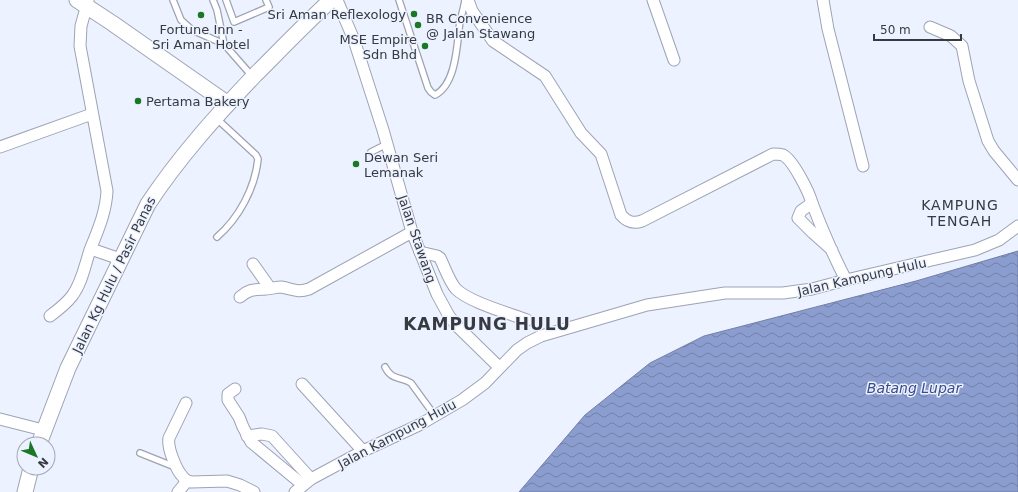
<svg xmlns="http://www.w3.org/2000/svg" width="1018" height="492" viewBox="0 0 1018 492" font-family="'DejaVu Sans',sans-serif">
<style>
.water{fill:url(#water-waves);stroke:#727fa4}
.lines{fill:none;stroke-linecap:round;stroke-linejoin:round}
.lane-casing{stroke:#9ea3b3;stroke-width:8}
.street-casing{stroke:#9ea3b3;stroke-width:13}
.secondary-casing{stroke:#9ea3b3;stroke-width:17}
.lane{stroke:#fff;stroke-width:5.5}
.street{stroke:#fff;stroke-width:11}
.secondary{stroke:#fff;stroke-width:15}
.poi-dot{fill:#197726;stroke:#ecf2ff;stroke-width:1.5}
.labels{text-anchor:middle;dominant-baseline:central;stroke-width:3;stroke-linejoin:round;paint-order:stroke}
.poi-label{font-size:13px;fill:#373a40;stroke:#ecf2ff;text-anchor:start}
.street-label{font-size:13px;fill:#373a40;stroke:#ecf2ff}
.neighbourhood-label{font-size:14px;letter-spacing:1px;fill:#373a40;stroke:#ecf2ff}
.water-label{font-size:14px;font-style:italic;fill:#394b8a;stroke:#ecf2ff}
.district-label{font-size:17px;font-weight:bold;letter-spacing:1px;fill:#373a40;stroke:#ecf2ff}
</style>
<defs>
<pattern id="water-waves" width="16" height="10" patternUnits="userSpaceOnUse"><rect width="16" height="10" fill="#8b9dcf"/><path d="M0 5q4-4 8 0t8 0" fill="none" stroke="#7281a9"/></pattern>
</defs>
<rect width="100%" height="100%" fill="#ecf2ff"/>
<polygon class="water" points="1018,251 1018,492 519,492 585,415 650,363 704,336 916,281"/>
<g class="lines">
<g class="lane-casing">
<g id="lane">
<polyline points="173,0 181,20 192,30 224,44 252,76"/>
<polyline points="213,0 217,10 224,44"/>
<polyline points="226,0 234,22 269,7 266,0"/>
<path d="M399,0L428,88L431,92L435,95C457,84 457,42 460,21C462,14 464,7 465,0"/>
<path d="M216,118L256,155L258,159C255,188 239,218 217,237"/>
<polyline points="371,152 387,144"/>
<path d="M385,367C392,381 400,376 411,383L435,416"/>
<polyline points="140,453 175,467"/>
</g>
</g>
<g class="street-casing">
<g id="street">
<polyline points="337,0 354,40 383,130 412,232 437,294 449,316 457,326 499,367"/>
<path d="M468,0L472,11L493,41L545,76L581,133L601,154L621,215C627,222 633,224 642,221L773,154C776,154 780,154 783,155C793,160 809,192 812,203"/>
<polyline points="653,0 674,60"/>
<polyline points="823,0 828,29 863,166"/>
<polyline points="930,27 951,36 962,46 969,81 988,141 994,151 1018,180"/>
<polyline points="0,147 92,114"/>
<polyline points="91,249 120,259"/>
<path d="M832,250L813,233L798,218L801,211L812,203C822,229 833,255 846,280"/>
<path d="M420,252L437,256L440,258C445,268 449,281 456,289C469,302 508,313 527,320"/>
<polyline points="253,264 270,288"/>
<path d="M240,297C249,289 254,290 266,289C271,289 276,287 281,287C293,289 297,293 309,289L412,232"/>
<path d="M50,316C58,310 66,304 72,296C82,283 85,265 90,250C98,230 106,212 107,191L80,46L81,26L88,1"/>
<polyline points="302,384 363,451"/>
<polyline points="235,389 228,394 228,400 239,417 243,427 251,442 303,485"/>
<path d="M186,403L169,438C167,447 176,470 183,477C185,480 188,481 191,482L227,481L240,485L254,492"/>
<polyline points="0,419 43,430"/>
<polyline points="247,436 262,434 272,436 311,479"/>
<polyline points="178,492 187,481"/>
<polyline points="295,492 311,479 363,451 419,425 462,400 485,383 517,350 527,343 541,336 647,305 725,293 783,293 812,289 846,280 975,250 999,240 1018,226"/>
</g>
</g>
<g class="secondary-casing">
<g id="secondary">
<polyline points="77,0 112,23 228,104"/>
<path d="M39,444L68,368L148,204C179,157 217,115 255,75C280,50 305,24 331,0"/>
<polyline points="25,492 31,468"/>
</g>
</g>
<use href="#lane" class="lane"/>
<use href="#street" class="street"/>
<use href="#secondary" class="secondary"/>
</g>
<g class="poi-dot">
<circle cx="414" cy="14" r="4"/>
<circle cx="201" cy="15" r="4"/>
<circle cx="418" cy="25" r="4"/>
<circle cx="425" cy="46" r="4"/>
<circle cx="138" cy="101" r="4"/>
<circle cx="356" cy="164" r="4"/>
</g>
<g class="labels">
<g class="poi-label">
<text x="406" y="14" text-anchor="end">Sri Aman Reflexology</text>
<text x="426" y="18">BR Convenience<tspan x="426" dy="15">@ Jalan Stawang</tspan></text>
<text x="201" y="29" text-anchor="middle">Fortune Inn -<tspan x="201" dy="15">Sri Aman Hotel</tspan></text>
<text x="417" y="39" text-anchor="end">MSE Empire<tspan x="417" dy="15">Sdn Bhd</tspan></text>
<text x="146" y="101">Pertama Bakery</text>
<text x="364" y="157">Dewan Seri<tspan x="364" dy="15">Lemanak</tspan></text>
</g>
<g class="street-label">
<text transform="translate(417 239) rotate(71)">Jalan Stawang</text>
<text transform="translate(114 275) rotate(-64)">Jalan Kg Hulu / Pasir Panas</text>
<text transform="translate(862 277) rotate(-13)">Jalan Kampung Hulu</text>
<text transform="translate(397 434) rotate(-28)">Jalan Kampung Hulu</text>
</g>
<g class="neighbourhood-label">
<text x="960" y="205">KAMPUNG<tspan x="960" dy="16">TENGAH</tspan></text>
</g>
<g class="water-label">
<text x="914" y="388">Batang Lupar</text>
</g>
<g class="district-label">
<text x="487" y="324">KAMPUNG HULU</text>
</g>
</g>
<g transform="translate(36 456) rotate(134)"><circle r="19" fill="#ecf2ff" stroke="#a4a8b3"/>
<path d="M0-3L7 15L0 10L-7 15Z" fill="#197726"/>
<text y="-6" font-size="11" font-weight="bold" text-anchor="middle" fill="#373a40">N</text>
</g>
<path d="M874 34v6h87v-6" fill="none" stroke="#373a40" stroke-width="2"/>
<text x="880" y="34" font-size="12" fill="#373a40" stroke="#ecf2ff" stroke-width="3" paint-order="stroke">50 m</text>
</svg>
